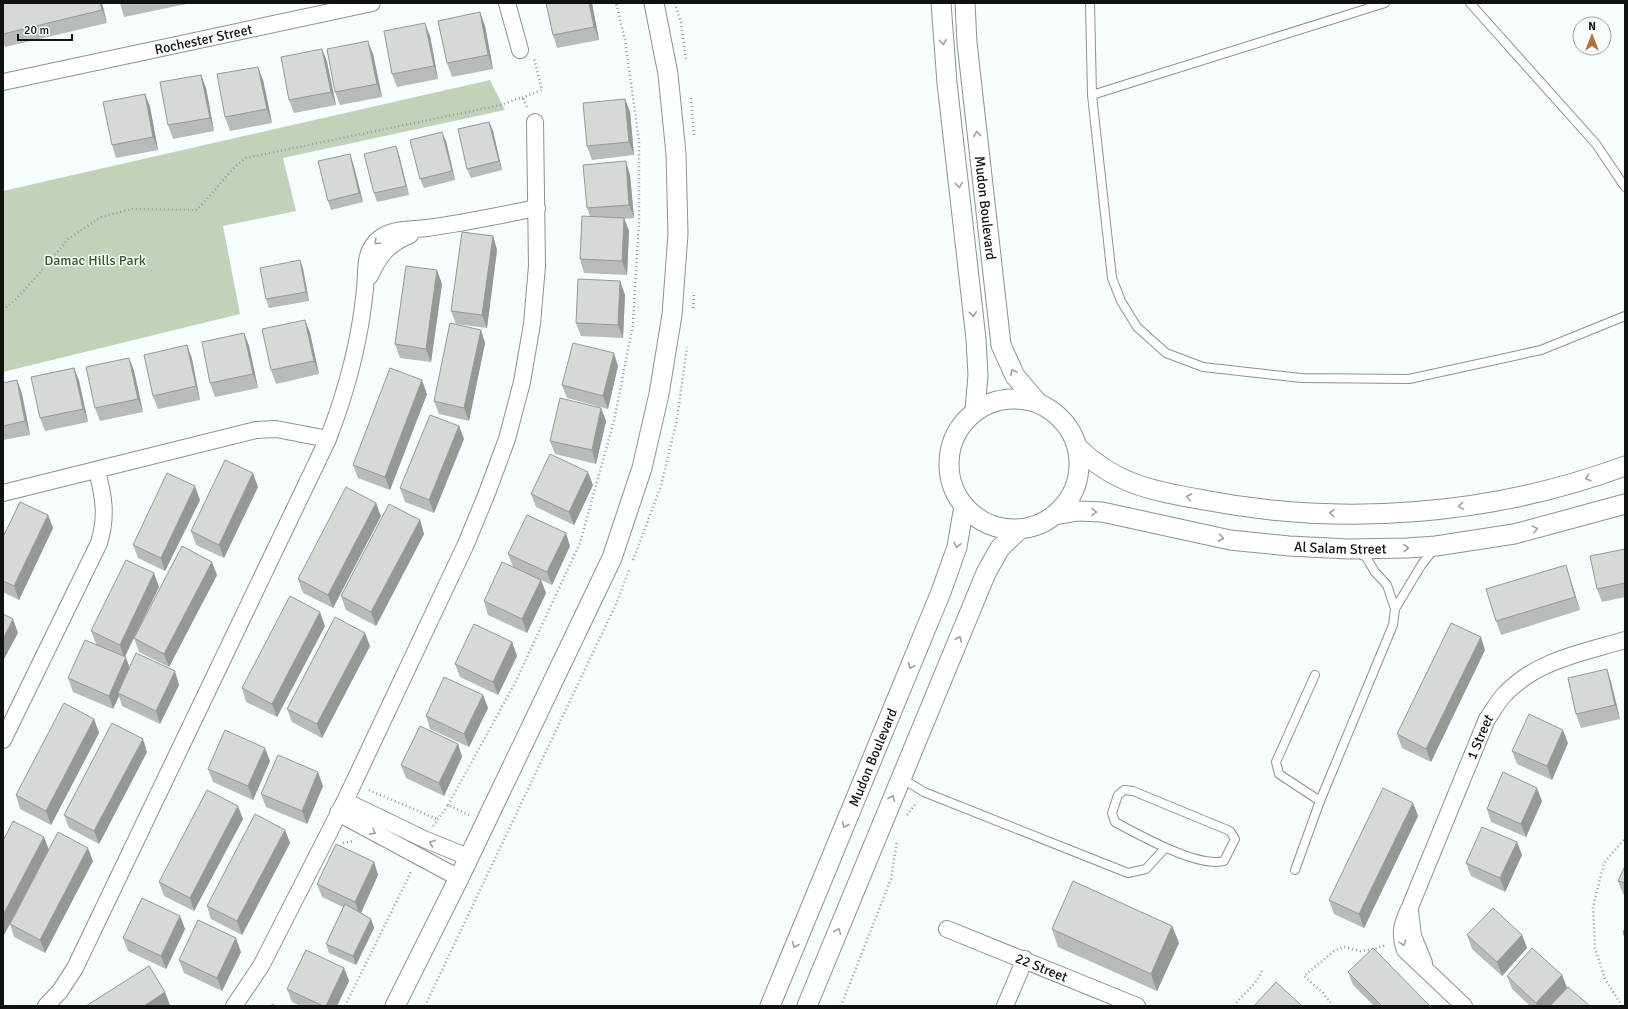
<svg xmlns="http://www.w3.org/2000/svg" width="1628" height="1009" viewBox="0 0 1628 1009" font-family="Signika,sans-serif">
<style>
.green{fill:#c2d2ba}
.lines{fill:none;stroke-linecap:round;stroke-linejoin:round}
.service-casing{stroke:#8c9291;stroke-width:10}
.minor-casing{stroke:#8c9291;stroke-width:18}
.tertiary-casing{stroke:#8c9291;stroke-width:21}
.path{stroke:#959a99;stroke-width:2.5;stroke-dasharray:1 3;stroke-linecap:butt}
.service{stroke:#fff;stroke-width:8}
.minor{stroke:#fff;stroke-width:16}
.tertiary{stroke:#fff;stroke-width:19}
.wall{fill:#b7bbb9}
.shaded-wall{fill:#959996}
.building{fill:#d5dad7;stroke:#959996}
.oneway{stroke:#9fa0a0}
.labels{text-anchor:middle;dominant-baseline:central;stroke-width:3;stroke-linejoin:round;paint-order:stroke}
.street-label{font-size:14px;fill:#101212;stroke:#f6fdfc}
.park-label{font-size:14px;fill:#3a542b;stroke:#f6fdfc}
</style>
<rect width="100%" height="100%" fill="#f6fdfc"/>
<polygon class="green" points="490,80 505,110 283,158 296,211 223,226 240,314 3,372 3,191"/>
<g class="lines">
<g class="service-casing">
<g id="service">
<polyline points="1090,3 1092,95 1112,278 1121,301 1137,327 1166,353 1203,367 1301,378 1409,379 1541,350 1625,316"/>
<polyline points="1470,3 1596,144 1625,187"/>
<polyline points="1092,95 1385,3"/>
<polyline points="1358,553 1366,557 1375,572 1387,585 1395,609"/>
<polyline points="1315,675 1276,762 1279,774 1320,801"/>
<polyline points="901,778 924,792 1128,873 1146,869 1165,848"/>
<path d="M1124,790L1133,791L1230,831L1235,839L1224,861C1198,868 1139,835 1115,822L1112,813L1118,795Z"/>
<polyline points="1295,870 1320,801 1393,625 1395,609 1422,564 1435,548"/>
</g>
</g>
<g class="minor-casing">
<g id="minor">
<polyline points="507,3 520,50"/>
<path id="s1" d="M3,82L372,3"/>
<path d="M370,276C379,256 389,243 410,235"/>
<polyline points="3,493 256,430 276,429 328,439"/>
<path d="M3,740L99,543C107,517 104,497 97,471"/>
<polyline points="345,801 426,840 468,857"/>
<polyline points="338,813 459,878"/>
<polyline points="1410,911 1413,936 1424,963"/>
<path id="s2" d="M947,929L1137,1006"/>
<path d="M46,1006L60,991L75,968L328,439C347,390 360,341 365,289C367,270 363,251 380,238C393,228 411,230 427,228C464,223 501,215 537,208"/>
<polyline points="234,1006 261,966 345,801 466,544 487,493 507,439 522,382 532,324 537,266 535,122"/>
<polyline points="1005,1006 1025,959"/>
<path id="s3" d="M1464,1006L1405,950C1399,933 1402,923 1410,907L1487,719C1493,711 1498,701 1505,694C1537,660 1582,653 1625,640"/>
</g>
</g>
<g class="tertiary-casing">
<g id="tertiary">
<polyline points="941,3 947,83 976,339 978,375 975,410"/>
<path id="s4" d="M965,3L967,43L1001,345L1015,376L1037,402"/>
<circle cx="1014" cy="464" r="65"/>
<path d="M1078,448C1117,485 1153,491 1204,500C1343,527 1493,515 1625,466"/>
<path id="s5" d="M1055,515L1078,511L1102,512L1230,540L1289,546L1349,549L1407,548L1436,546L1514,534L1625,504"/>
<polyline points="395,1006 459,878 612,558 642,468 659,394 672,315 678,234 676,154 668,74 654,3"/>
<path id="s6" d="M770,1006L941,592L957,547L964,506"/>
<polyline points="807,1006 986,573 1000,548 1020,529"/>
</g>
</g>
<g class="path">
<polyline points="675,3 681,23 686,59"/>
<polyline points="522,98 542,90 534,58"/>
<polyline points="691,98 694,136"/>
<polyline points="693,308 694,293"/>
<path d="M3,310L15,300L36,277L68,239L101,217L132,209L196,210C214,194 226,172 246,158L501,105L520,98L523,99L528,109"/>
<polyline points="633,560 661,486 677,419 687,347"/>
<polyline points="369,790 437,819"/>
<polyline points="448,805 515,683 580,543 614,421 633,324 639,221 639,141 625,40 616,3"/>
<polyline points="907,815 917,802"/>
<polyline points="433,826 448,805 469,815"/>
<polyline points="343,843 353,841"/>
<polyline points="345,1006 411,872"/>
<polyline points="425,1006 616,604 630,568"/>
<polyline points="841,1006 891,879 897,840"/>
<path d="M1234,1006C1243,993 1257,985 1262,970"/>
<polyline points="1333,1006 1323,993 1304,976 1334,951 1344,947 1360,951 1375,949 1386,945"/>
<polyline points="1622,1006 1605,979 1595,948 1593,907 1604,863 1625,838"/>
</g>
<use href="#service" class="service"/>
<use href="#minor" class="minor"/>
<use href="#tertiary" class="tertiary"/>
</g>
<g class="wall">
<polygon points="3,3 102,3 107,23 5,47 3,41"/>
<polygon points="120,3 191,3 124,17"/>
<polygon points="592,3 599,40 557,48 553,35"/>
<polygon points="480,12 485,26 493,69 452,77 447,63"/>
<polygon points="430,36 438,79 397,87 392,74"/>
<polygon points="322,49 327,62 336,105 294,113 289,100"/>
<polygon points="373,54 382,97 340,105 335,92"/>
<polygon points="201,75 206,88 214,131 173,139 168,125"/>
<polygon points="263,80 272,123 230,131 225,117"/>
<polygon points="145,94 150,107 158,150 116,158 112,145"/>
<polygon points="625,99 630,112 634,155 592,160 587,146"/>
<polygon points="489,122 493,131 502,170 471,178 467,169"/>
<polygon points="446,141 455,180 424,188 420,179"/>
<polygon points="399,155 409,195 377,202 374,193"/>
<polygon points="353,163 363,202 331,210 328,201"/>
<polygon points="630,175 634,218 624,219 629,231 627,275 584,273 580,259 590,216 587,208"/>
<polygon points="493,236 497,250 487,328 456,324 451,311"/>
<polygon points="300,260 303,269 309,301 269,308 266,299"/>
<polygon points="620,281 625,295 623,338 581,336 576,323"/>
<polygon points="442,284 431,362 400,358 395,344"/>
<polygon points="305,320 310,333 319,374 276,384 271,370"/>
<polygon points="481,330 485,343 469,421 439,414 434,401"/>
<polygon points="244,333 249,346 258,388 215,397 210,383"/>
<polygon points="187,345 192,359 200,400 158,409 153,396"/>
<polygon points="129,358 134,371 143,412 100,421 95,408"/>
<polygon points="618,366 608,409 567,398 562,385"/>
<polygon points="74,368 79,381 88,422 45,431 40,418"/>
<polygon points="17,380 22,394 30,435 3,440 3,383"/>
<polygon points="427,394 390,490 358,478 353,465"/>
<polygon points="601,408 606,421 596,464 555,454 550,441"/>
<polygon points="459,426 464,439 434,513 405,502 400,488"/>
<polygon points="593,485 574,525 536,507 531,494"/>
<polygon points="258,487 224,558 196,545 191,531"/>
<polygon points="200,500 165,571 138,558 133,545"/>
<polygon points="48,515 53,528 19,600 3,592 3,537"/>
<polygon points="381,516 333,608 303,593 298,579"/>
<polygon points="420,520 424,534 376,626 346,610 341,596"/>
<polygon points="570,546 552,585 541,580 546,593 527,633 488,615 484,601 513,567 508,554"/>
<polygon points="1625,549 1625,597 1602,602 1597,589"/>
<polygon points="217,575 169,667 139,652 134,638 125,657 130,668 179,685 160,724 122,706 119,696 113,709 73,692 68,678 96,644 91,631 159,587 134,638"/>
<polygon points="1570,578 1580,610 1501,635 1496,621"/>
<polygon points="325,626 277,717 246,702 242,688"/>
<polygon points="512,642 517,656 498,695 460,677 455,664"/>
<polygon points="370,646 322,738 292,722 287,709"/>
<polygon points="1485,650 1431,762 1402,748 1397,734"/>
<polygon points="1607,669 1611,682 1620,719 1581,728 1576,714"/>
<polygon points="483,695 488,708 469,747 430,729 426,716"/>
<polygon points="94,719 99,733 51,825 20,809 16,795"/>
<polygon points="1568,743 1552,780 1517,764 1512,751"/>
<polygon points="458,744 462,757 444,796 406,778 401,765"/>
<polygon points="147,752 99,844 69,828 64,815"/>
<polygon points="270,761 253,800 213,782 208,769"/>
<polygon points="323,786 307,824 266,807 261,794"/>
<polygon points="1542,801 1526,837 1491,822 1487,809"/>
<polygon points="1413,803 1418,816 1364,928 1334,914 1329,900"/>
<polygon points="243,819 194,911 164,896 159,882"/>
<polygon points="285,830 290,843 242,935 211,919 207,906"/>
<polygon points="1517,842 1522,855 1505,892 1471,876 1466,863"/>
<polygon points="49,850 93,861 45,953 14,937 10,924"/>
<polygon points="374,862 378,875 361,913 371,919 374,928 356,965 329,953 326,944 343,907 322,897 317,884"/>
<polygon points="1625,866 1625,895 1623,894 1618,881"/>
<polygon points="180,916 185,929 166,969 128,951 123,938"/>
<polygon points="1172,926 1179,943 1157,991 1058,947 1052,929"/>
<polygon points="1467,935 1522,935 1527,948 1502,976 1472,949"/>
<polygon points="241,952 222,991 184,973 179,960"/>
<polygon points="344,968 349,981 337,1006 300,1006 292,1002 287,989"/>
<polygon points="1348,972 1430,1006 1374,1006 1353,985"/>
<polygon points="1562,975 1567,988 1590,1006 1530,1006 1512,989 1507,976"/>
</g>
<g class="shaded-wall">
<polygon points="100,3 102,3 107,23 102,10"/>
<polygon points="589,3 592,3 599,40 594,27"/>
<polygon points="480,12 485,26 493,69 488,55"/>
<polygon points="425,23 430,36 438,79 434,66"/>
<polygon points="368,41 373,54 382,97 377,84"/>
<polygon points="322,49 327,62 336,105 331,92"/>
<polygon points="258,67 263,80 272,123 267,109"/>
<polygon points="201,75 206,88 214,131 210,118"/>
<polygon points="145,94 150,107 158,150 153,137"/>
<polygon points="625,99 630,112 634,155 629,142"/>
<polygon points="489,122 493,131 502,170 499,161"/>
<polygon points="442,132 446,141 455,180 452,171"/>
<polygon points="396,146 399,155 409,195 406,186"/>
<polygon points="350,154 353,163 363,202 359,193"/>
<polygon points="626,161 630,175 634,218 629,205"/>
<polygon points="624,218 629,231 627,275 622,261"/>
<polygon points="493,236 497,250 487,328 482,315"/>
<polygon points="300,260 303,269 309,301 306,292"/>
<polygon points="437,270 442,284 431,362 426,349"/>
<polygon points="620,281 625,295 623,338 618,325"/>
<polygon points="305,320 310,333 319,374 314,361"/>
<polygon points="481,330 485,343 469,421 464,408"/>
<polygon points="244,333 249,346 258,388 253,374"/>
<polygon points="187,345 192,359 200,400 196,386"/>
<polygon points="614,353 618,366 608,409 603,396"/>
<polygon points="129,358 134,371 143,412 138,399"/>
<polygon points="74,368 79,381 88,422 83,409"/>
<polygon points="17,380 22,394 30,435 25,421"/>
<polygon points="422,380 427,394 390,490 385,477"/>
<polygon points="601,408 606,421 596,464 592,450"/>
<polygon points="459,426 464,439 434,513 429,500"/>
<polygon points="588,472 593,485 574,525 569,512"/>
<polygon points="253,473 258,487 224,558 219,545"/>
<polygon points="195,486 200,500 165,571 161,558"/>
<polygon points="376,503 381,516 333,608 328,595"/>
<polygon points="48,515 53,528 19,600 14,586"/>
<polygon points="420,520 424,534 376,626 371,612"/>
<polygon points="566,533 570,546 552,585 547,572"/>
<polygon points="212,562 217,575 169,667 164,654"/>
<polygon points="1566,565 1570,578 1580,610 1575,597"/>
<polygon points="154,573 159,587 124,658 120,645"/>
<polygon points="541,580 546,593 527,633 522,619"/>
<polygon points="320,612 325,626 277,717 272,704"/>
<polygon points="13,619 18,633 3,661 3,639"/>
<polygon points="365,633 370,646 322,738 317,724"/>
<polygon points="1481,637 1485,650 1431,762 1426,749"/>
<polygon points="512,642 517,656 498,695 493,682"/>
<polygon points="126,657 130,670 118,693 119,696 113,709 109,696"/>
<polygon points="1607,669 1611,682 1620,719 1615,705"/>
<polygon points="175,671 179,685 160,724 156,711"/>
<polygon points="483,695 488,708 469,747 464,734"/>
<polygon points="94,719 99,733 51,825 46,811"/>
<polygon points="1563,730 1568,743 1552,780 1547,766"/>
<polygon points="143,739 147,752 99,844 94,831"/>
<polygon points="458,744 462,757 444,796 439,783"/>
<polygon points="265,748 270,761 253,800 248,786"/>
<polygon points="318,772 323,786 307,824 302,811"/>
<polygon points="1537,788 1542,801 1526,837 1521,824"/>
<polygon points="1413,803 1418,816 1364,928 1359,914"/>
<polygon points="238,806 243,819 194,911 190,898"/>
<polygon points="285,830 290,843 242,935 237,921"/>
<polygon points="44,837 49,850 3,937 3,915"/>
<polygon points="1517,842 1522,855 1505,892 1500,878"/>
<polygon points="88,848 93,861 45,953 40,940"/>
<polygon points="374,862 378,875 360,915 355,902"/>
<polygon points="180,916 185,929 166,969 161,956"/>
<polygon points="371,919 374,928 356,965 353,956"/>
<polygon points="1172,926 1179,943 1157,991 1151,974"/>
<polygon points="1522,935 1527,948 1502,976 1497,962"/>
<polygon points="236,938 241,952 222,991 217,978"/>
<polygon points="344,968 349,981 337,1006 326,1006"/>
<polygon points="1562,975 1567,988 1551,1006 1537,1006 1536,1003"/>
<polygon points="165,992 170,1005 169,1006 144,1006"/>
</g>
<g class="building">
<polygon points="3,3 100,3 102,10 3,34"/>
<polygon points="546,3 589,3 594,27 553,35"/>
<polygon points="480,12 488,55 447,63 438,21"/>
<polygon points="425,23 434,66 392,74 384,31"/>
<polygon points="368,41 377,84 335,92 327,49"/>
<polygon points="322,49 331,92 289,100 281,57"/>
<polygon points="258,67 267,109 225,117 217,74"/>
<polygon points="201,75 210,118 168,125 160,82"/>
<polygon points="145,94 153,137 112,145 103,102"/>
<polygon points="625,99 629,142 587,146 583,103"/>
<polygon points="489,122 499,161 467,169 458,129"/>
<polygon points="442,132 452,171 420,179 410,140"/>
<polygon points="396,146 406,186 374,193 364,154"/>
<polygon points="350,154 359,193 328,201 318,161"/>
<polygon points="626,161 629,205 587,208 583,165"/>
<polygon points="582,216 624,218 622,261 580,259"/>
<polygon points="462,232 493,236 482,315 451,311"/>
<polygon points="300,260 306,292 266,299 260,268"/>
<polygon points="406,266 437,270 426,349 395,344"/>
<polygon points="578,279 620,281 618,325 576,323"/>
<polygon points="305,320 314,361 271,370 262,329"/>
<polygon points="450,323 481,330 464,408 434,401"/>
<polygon points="244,333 253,374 210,383 202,342"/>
<polygon points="573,343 614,353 603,396 562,385"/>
<polygon points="187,345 196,386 153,396 144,355"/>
<polygon points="129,358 138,399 95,408 86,367"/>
<polygon points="74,368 83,409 40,418 31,377"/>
<polygon points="390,368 422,380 385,477 353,465"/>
<polygon points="17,380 25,421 3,426 3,383"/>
<polygon points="560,398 601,408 592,450 550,441"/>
<polygon points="430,415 459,426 429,500 400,488"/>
<polygon points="550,454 588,472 569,512 531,494"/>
<polygon points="225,460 253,473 219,545 191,531"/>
<polygon points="167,473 195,486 161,558 133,545"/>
<polygon points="346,487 376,503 328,595 298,579"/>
<polygon points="20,502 48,515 14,586 3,581 3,537"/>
<polygon points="389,504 420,520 371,612 341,596"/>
<polygon points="527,515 566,533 547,572 508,554"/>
<polygon points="182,546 212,562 164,654 134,638"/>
<polygon points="1625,549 1625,583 1597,589 1590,556"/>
<polygon points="126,560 154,573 120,645 91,631"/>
<polygon points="502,562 541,580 522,619 484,601"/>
<polygon points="1566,565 1575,597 1496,621 1486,589"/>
<polygon points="290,596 320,612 272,704 242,688"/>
<polygon points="3,614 13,619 3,639"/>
<polygon points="335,617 365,633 317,724 287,709"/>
<polygon points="1451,623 1481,637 1426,749 1397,734"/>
<polygon points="474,624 512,642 493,682 455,664"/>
<polygon points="85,640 126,657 109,696 68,678"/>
<polygon points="136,653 175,671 156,711 118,693"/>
<polygon points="1607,669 1615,705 1576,714 1568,678"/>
<polygon points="444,677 483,695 464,734 426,716"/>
<polygon points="64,703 94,719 46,811 16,795"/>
<polygon points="1529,714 1563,730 1547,766 1512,751"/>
<polygon points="112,723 143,739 94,831 64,815"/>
<polygon points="420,726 458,744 439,783 401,765"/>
<polygon points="225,730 265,748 248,786 208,769"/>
<polygon points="278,755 318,772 302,811 261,794"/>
<polygon points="1503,772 1537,788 1521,824 1487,809"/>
<polygon points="1383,788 1413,803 1359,914 1329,900"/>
<polygon points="207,790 238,806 190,898 159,882"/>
<polygon points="255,814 285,830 237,921 207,906"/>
<polygon points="13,821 44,837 3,915 3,841"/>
<polygon points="1482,827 1517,842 1500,878 1466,863"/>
<polygon points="58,832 88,848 40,940 10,924"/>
<polygon points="336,844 374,862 355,902 317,884"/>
<polygon points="1625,866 1625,883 1618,881"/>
<polygon points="1073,881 1172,926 1151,974 1052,929"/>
<polygon points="142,898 180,916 161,956 123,938"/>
<polygon points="345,904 371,919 353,956 326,944"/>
<polygon points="1493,908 1522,935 1497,962 1467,935"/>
<polygon points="198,920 236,938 217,978 179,960"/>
<polygon points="1625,930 1625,939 1623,931"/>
<polygon points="1373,948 1430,1006 1382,1006 1348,972"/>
<polygon points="1532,948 1562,975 1536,1003 1507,976"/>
<polygon points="306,950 344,968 326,1006 323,1006 287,989"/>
<polygon points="149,966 165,992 144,1006 86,1006"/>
<polygon points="1276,982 1302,1006 1254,1006"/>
<polygon points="1568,987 1590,1006 1550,1006"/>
<polygon points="273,1004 275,1006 270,1006"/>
</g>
<defs><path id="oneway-chevron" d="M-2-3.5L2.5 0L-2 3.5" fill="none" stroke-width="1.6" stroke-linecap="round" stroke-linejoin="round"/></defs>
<g class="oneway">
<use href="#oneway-chevron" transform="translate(943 42) rotate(85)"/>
<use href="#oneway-chevron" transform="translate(977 134) rotate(-96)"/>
<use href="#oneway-chevron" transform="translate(959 185) rotate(84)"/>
<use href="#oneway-chevron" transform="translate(377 242) rotate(135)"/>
<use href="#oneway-chevron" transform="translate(973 314) rotate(84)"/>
<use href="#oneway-chevron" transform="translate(1013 372) rotate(-119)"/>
<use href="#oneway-chevron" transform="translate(1588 478) rotate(163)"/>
<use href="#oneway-chevron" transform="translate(1189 497) rotate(-169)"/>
<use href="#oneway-chevron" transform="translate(1461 506) rotate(172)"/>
<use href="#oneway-chevron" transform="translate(1094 512) rotate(1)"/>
<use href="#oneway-chevron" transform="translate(1332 513) rotate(-178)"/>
<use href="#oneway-chevron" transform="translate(1535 529) rotate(-14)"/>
<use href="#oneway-chevron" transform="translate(1221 538) rotate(11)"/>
<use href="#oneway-chevron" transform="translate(957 545) rotate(103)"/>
<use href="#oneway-chevron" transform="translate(1406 548) rotate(-2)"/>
<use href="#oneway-chevron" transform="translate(959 639) rotate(-67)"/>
<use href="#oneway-chevron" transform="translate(911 666) rotate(113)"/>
<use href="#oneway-chevron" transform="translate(892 798) rotate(-68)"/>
<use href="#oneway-chevron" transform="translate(845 825) rotate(113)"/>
<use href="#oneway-chevron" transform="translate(373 832) rotate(29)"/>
<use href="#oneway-chevron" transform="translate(432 843) rotate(-158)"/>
<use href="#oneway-chevron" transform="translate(838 931) rotate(-68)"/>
<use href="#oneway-chevron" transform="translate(1403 943) rotate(74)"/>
<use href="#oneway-chevron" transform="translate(795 945) rotate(113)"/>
</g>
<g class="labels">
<g class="street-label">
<text stroke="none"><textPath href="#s1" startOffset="205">Rochester Street</textPath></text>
<text stroke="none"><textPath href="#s4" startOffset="206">Mudon Boulevard</textPath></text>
<text stroke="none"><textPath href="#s5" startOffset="289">Al Salam Street</textPath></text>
<text stroke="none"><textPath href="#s3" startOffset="310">1 Street</textPath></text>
<text stroke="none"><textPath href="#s6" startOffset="269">Mudon Boulevard</textPath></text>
<text stroke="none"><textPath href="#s2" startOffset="102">22 Street</textPath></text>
</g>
<g class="park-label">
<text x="95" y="260">Damac Hills Park</text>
</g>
</g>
<rect width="1628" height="1009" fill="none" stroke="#101212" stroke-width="8"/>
<g transform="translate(1592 36)"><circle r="19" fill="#f6fdfc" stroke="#9a9f9e"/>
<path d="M0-3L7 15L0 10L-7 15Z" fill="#af6f38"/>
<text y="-6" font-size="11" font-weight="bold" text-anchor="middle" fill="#101212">N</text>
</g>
<path d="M18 34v6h54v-6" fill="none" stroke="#101212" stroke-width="2"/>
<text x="24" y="34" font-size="12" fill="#101212" stroke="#f6fdfc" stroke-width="3" paint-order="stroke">20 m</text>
</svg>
